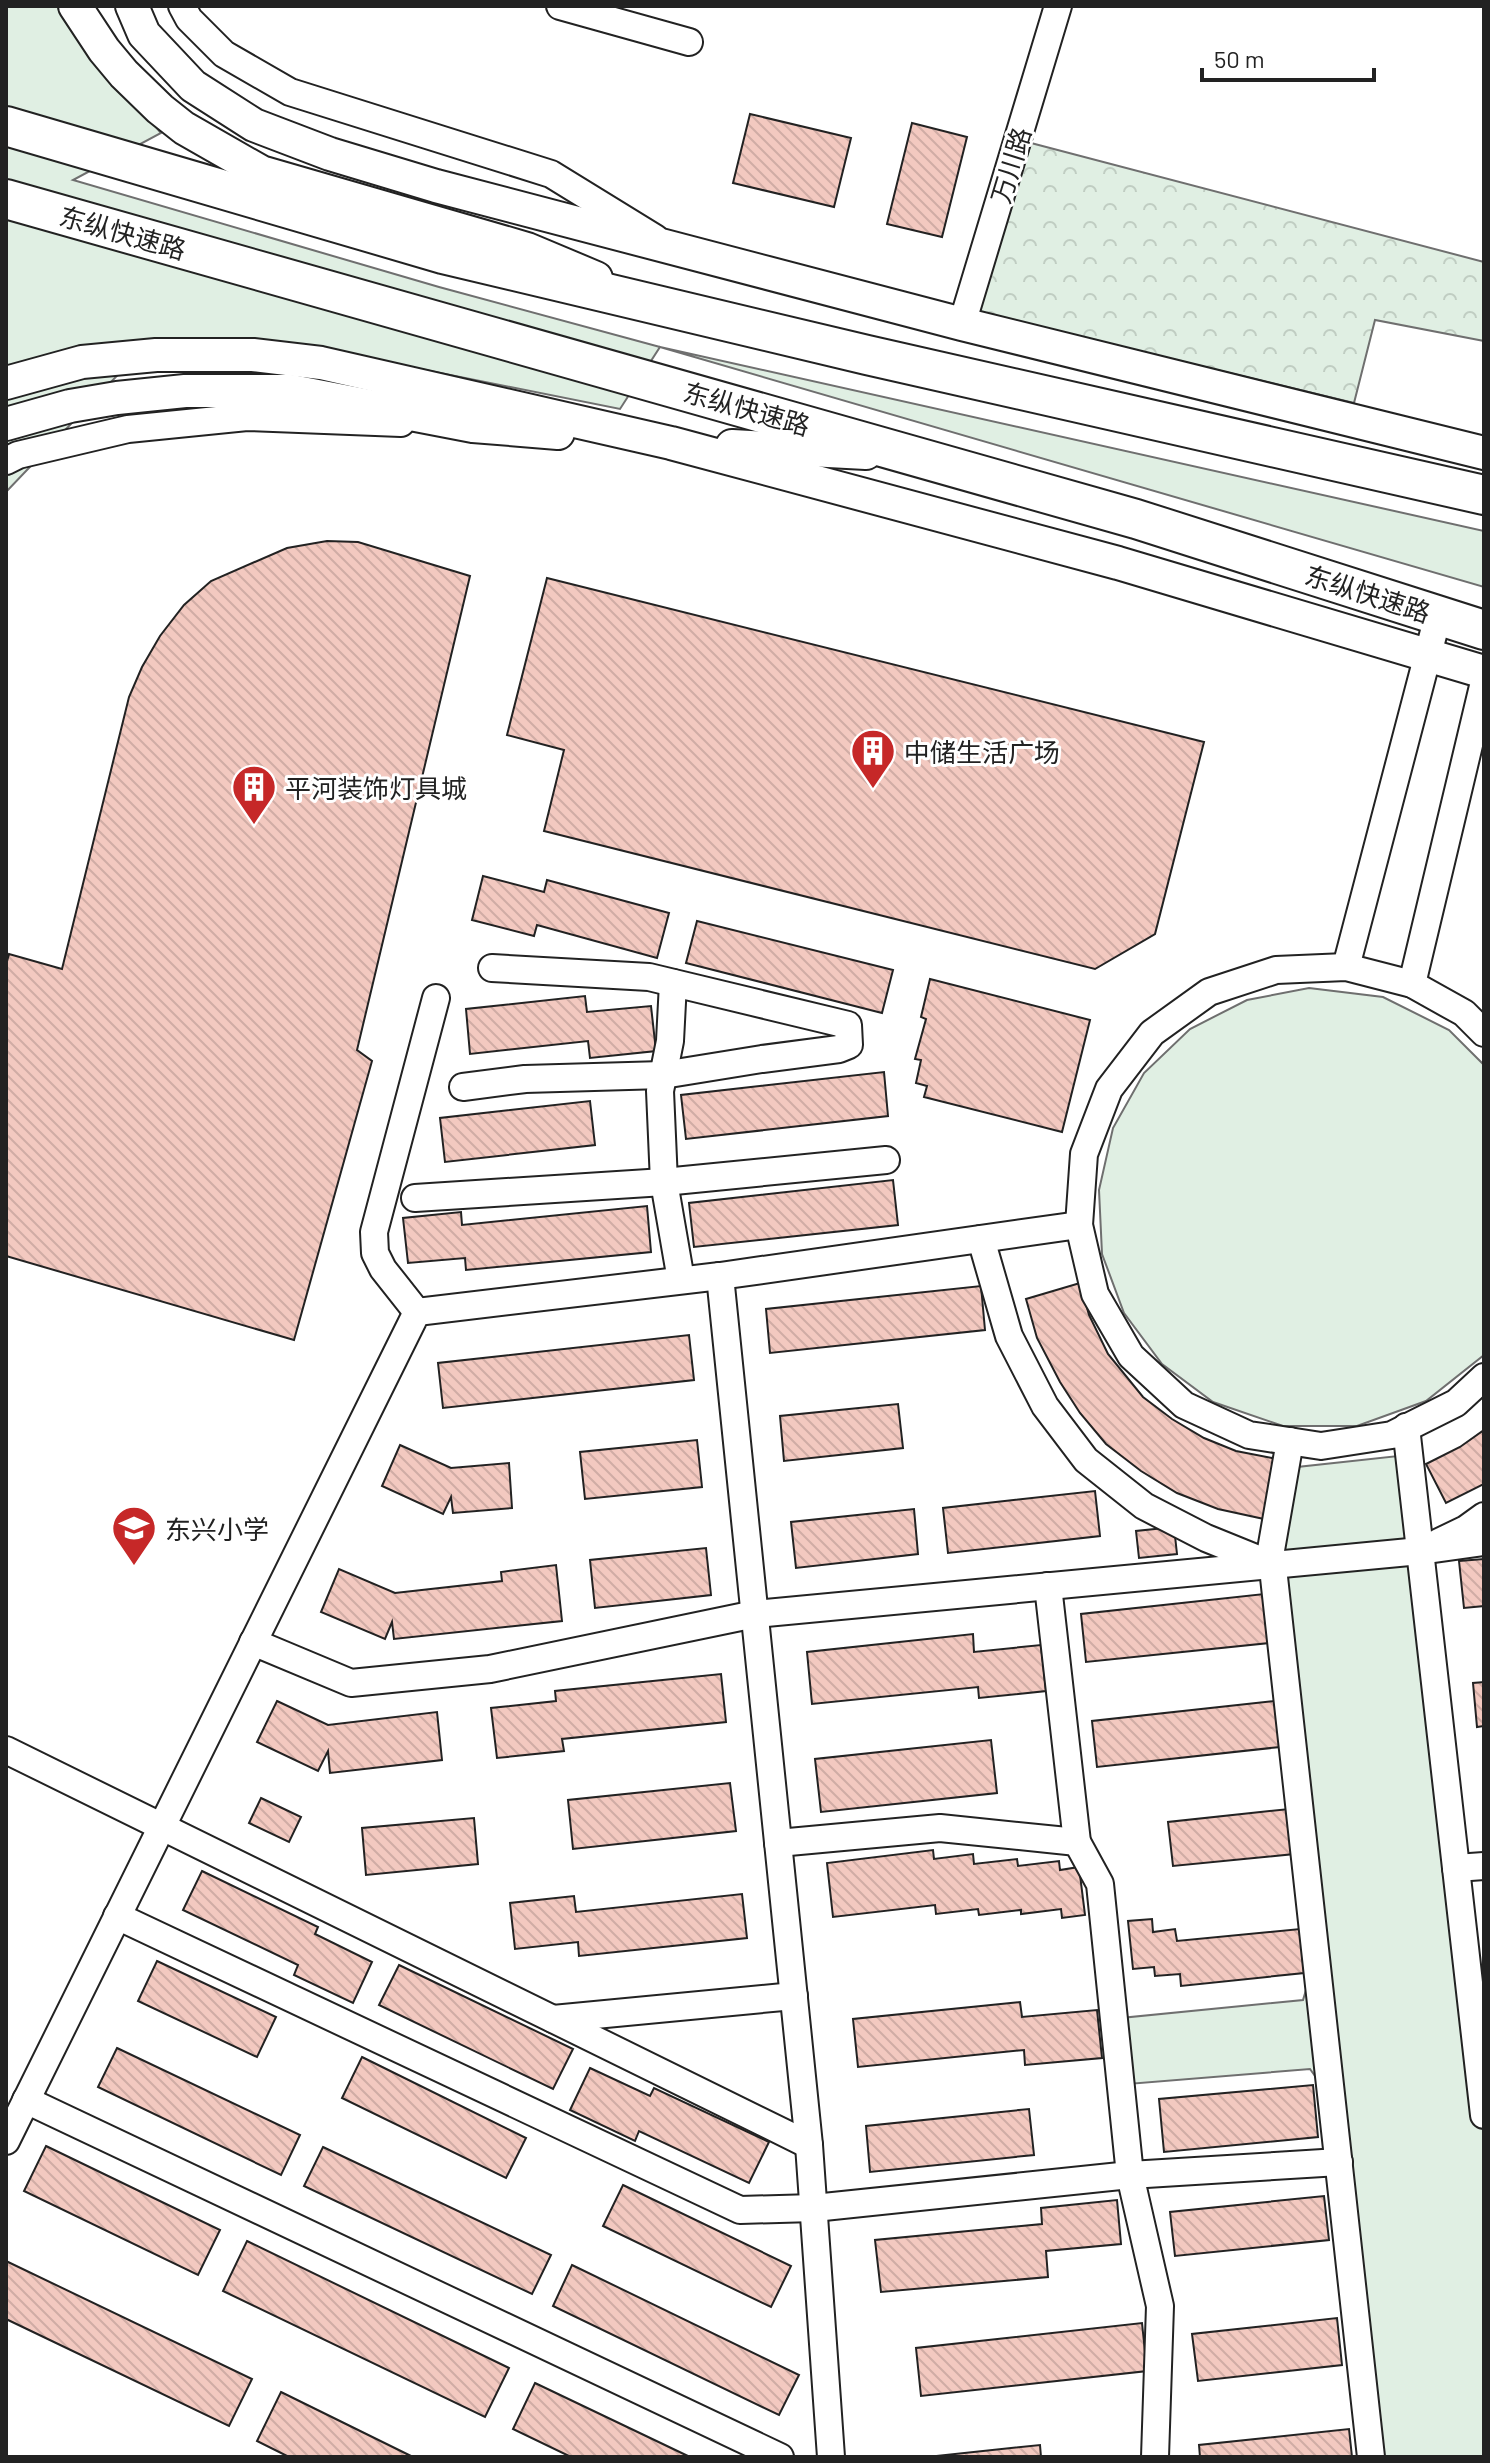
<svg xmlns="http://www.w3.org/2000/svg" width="1490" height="2463" viewBox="0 0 1490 2463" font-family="Barlow,'Noto Sans SC',sans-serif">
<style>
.forest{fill:url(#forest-crowns);stroke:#6f6f6f;stroke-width:2}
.park{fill:#e0efe3;stroke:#6f6f6f;stroke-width:2}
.building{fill:url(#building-back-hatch);stroke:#222;stroke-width:2}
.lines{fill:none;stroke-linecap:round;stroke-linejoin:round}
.minor-casing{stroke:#222;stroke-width:30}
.major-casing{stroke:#222;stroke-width:36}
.highway-casing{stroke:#222;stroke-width:42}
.minor{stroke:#fff;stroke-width:26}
.major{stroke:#fff;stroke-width:32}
.highway{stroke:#fff;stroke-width:38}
.labels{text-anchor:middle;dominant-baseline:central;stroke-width:6;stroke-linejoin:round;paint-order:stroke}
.street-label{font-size:26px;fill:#222;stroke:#fff}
.poi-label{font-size:26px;fill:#222;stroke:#fff;text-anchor:start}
</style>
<defs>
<pattern id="forest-crowns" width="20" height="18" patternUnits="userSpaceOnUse" patternTransform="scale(2)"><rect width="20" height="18" fill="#e0efe3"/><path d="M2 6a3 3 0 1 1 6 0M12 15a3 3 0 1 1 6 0" fill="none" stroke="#c0cdc2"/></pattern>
<pattern id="building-back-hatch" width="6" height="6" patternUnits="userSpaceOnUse" patternTransform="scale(2)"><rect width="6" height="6" fill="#f3c9c0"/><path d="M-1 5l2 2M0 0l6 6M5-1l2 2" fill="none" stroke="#d0aca5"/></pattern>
</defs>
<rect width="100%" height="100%" fill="#fff"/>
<polygon class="forest" points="1031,143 1484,262 1484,341 1375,320 1354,403 978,312"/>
<g class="park">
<polygon points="6,6 63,6 84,42 161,133 73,180 439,287 660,347 1484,531 1484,587 660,347 620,409 311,347 152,339 6,492"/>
<polygon points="1309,988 1383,997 1449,1030 1484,1065 1484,1355 1426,1401 1357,1426 1283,1426 1213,1402 1162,1364 1124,1313 1102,1254 1099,1190 1113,1128 1144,1073 1190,1029 1247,1000"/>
<polygon points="1398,1456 1472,1987 1484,1986 1484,2457 1368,2457 1330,2097 1310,2069 1128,2084 1121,2018 1303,2000 1320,1943 1274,1528 1279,1469"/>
</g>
<g class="building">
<polygon points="750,114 851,138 834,207 733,183"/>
<polygon points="912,123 967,137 942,237 887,224"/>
<polygon points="327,541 358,542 470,576 357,1050 372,1061 294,1340 6,1256 6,965 9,954 62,969 129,697 142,667 160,636 184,605 211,581 287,548"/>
<polygon points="547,578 1204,742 1155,934 1095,969 544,831 564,750 507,735"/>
<polygon points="483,876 544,892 547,880 669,913 657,958 537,925 534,936 472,920"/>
<polygon points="697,921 893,970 882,1013 686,963"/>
<polygon points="930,979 1090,1020 1062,1132 924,1097 927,1086 916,1083 921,1060 915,1059 926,1019 921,1017"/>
<polygon points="585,996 587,1012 651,1006 656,1051 590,1058 588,1041 470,1054 466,1009"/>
<polygon points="884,1072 888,1116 686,1139 681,1095"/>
<polygon points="590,1101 595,1145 445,1162 440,1118"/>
<polygon points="893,1180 898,1225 694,1247 689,1203"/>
<polygon points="647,1206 651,1252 466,1270 465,1258 408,1263 403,1218 461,1212 462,1225"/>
<polygon points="1080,1283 1089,1315 1108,1354 1143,1397 1172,1419 1204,1438 1236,1451 1277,1459 1264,1519 1218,1509 1177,1493 1141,1471 1106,1444 1080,1413 1060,1382 1037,1338 1026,1299"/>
<polygon points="981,1286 985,1330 770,1353 766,1309"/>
<polygon points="689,1335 694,1380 443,1408 438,1363"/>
<polygon points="898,1404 903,1448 784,1461 780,1416"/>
<polygon points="1484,1430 1484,1484 1446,1503 1426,1464 1460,1447"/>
<polygon points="697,1440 702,1487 585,1499 580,1452"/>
<polygon points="400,1445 451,1468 509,1463 512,1508 453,1513 451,1497 443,1514 382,1486"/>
<polygon points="1095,1491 1100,1536 948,1553 943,1508"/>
<polygon points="914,1509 918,1554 796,1568 791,1522"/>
<polygon points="1174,1527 1177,1554 1139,1558 1136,1531"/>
<polygon points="706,1548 711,1595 595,1608 590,1560"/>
<polygon points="1484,1559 1484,1606 1464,1608 1459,1561"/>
<polygon points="556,1565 562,1621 394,1639 392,1622 385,1639 321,1612 339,1569 395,1593 502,1581 501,1572"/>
<polygon points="1264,1594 1269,1643 1086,1662 1081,1614"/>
<polygon points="973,1634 974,1652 1041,1645 1046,1691 979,1698 978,1687 812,1704 807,1652"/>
<polygon points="721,1674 726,1722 562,1739 564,1751 497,1758 491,1708 556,1701 555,1691"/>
<polygon points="1484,1682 1484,1726 1477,1727 1473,1683"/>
<polygon points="277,1701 328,1725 437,1712 442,1760 330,1773 328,1751 318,1771 257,1742"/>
<polygon points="1275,1701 1280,1747 1097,1767 1092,1721"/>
<polygon points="991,1740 997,1793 821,1812 815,1759"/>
<polygon points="730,1783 736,1831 573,1849 568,1800"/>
<polygon points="261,1798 301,1817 289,1842 249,1823"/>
<polygon points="1289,1809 1294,1854 1173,1866 1168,1822"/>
<polygon points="474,1818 478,1864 366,1875 362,1828"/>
<polygon points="933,1850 934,1859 973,1854 974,1864 1017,1859 1018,1866 1059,1861 1060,1870 1079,1867 1085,1915 1062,1918 1061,1909 1021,1914 1021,1910 979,1915 978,1909 936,1914 935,1905 833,1917 827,1863"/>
<polygon points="202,1871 318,1927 315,1934 372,1962 353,2003 294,1975 298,1965 183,1910"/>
<polygon points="742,1894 747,1938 579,1956 578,1942 515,1949 510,1903 574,1896 576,1912"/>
<polygon points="1152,1919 1153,1932 1175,1929 1177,1941 1300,1929 1304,1973 1181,1986 1180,1974 1155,1976 1154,1967 1133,1969 1128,1921"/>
<polygon points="157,1961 276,2017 257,2057 138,2001"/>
<polygon points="399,1965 573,2049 553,2089 379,2005"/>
<polygon points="1020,2002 1022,2017 1097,2010 1102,2058 1025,2065 1024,2050 858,2067 853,2019"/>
<polygon points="117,2048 300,2135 281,2175 98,2087"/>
<polygon points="362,2057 526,2138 506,2178 342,2098"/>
<polygon points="590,2068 650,2096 654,2088 769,2142 749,2183 639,2131 635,2141 570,2110"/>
<polygon points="1313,2085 1318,2137 1164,2152 1159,2099"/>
<polygon points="1029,2109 1034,2155 870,2172 866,2126"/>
<polygon points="46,2146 220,2230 198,2275 24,2191"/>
<polygon points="323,2147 551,2255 532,2294 304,2186"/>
<polygon points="623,2185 791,2266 771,2307 603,2226"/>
<polygon points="1324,2196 1329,2240 1175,2256 1170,2212"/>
<polygon points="1117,2200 1121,2244 1046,2251 1048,2277 881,2292 875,2240 1042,2224 1041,2208"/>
<polygon points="247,2241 509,2368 485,2417 223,2291"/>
<polygon points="6,2261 252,2379 229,2426 6,2319"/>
<polygon points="572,2265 799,2375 779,2415 553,2306"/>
<polygon points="1337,2318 1342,2365 1198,2381 1192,2334"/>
<polygon points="1142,2323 1147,2371 921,2396 916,2348"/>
<polygon points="535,2383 690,2457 571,2457 513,2429"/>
<polygon points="281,2392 413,2457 289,2457 257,2441"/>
<polygon points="1349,2429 1352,2457 1200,2457 1199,2445"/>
<polygon points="1040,2445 1041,2457 927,2457"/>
</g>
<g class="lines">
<g class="minor-casing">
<g id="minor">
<polyline points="182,6 189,19 224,54 290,92 551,174 655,238"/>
<polyline points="560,6 689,42"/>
<polyline points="962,324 1058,6"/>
<polyline points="6,461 18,455 128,429 247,417 401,423"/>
<polyline points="1346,967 1438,616"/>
<polyline points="673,983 670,1041 660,1091 664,1182 681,1280"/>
<polyline points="1412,984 1484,682"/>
<polyline points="1484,1033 1464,1013 1412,984 1346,967 1276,970 1209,992 1152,1033 1109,1089 1084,1154 1079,1225 1095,1294 1131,1356 1184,1405 1249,1435 1321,1446 1392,1435 1456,1403 1484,1377"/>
<polyline points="463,1087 525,1079 663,1075 762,1059 839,1049 849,1045 848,1025 649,977 492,968"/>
<polyline points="415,1198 664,1182 886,1160"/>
<polyline points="981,1239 1009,1336 1045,1406 1086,1460 1144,1506 1206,1538 1270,1564"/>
<polyline points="720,1276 809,2145 831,2457"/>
<polyline points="417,1312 383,1269 375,1253 374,1232 436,998"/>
<polyline points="1406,1427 1484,2115"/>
<polyline points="1290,1441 1271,1550 1371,2457"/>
<polyline points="1439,1542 1466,1529 1484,1516"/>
<polyline points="1048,1586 1077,1842 1100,1884 1130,2175 1160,2306 1155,2457"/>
<polyline points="253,1642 351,1683 490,1669 755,1614 1420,1551 1484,1542"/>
<polyline points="6,1750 809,2145"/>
<polyline points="778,1843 940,1828 1077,1842"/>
<polyline points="1456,1868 1484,1866"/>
<polyline points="117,1916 740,2210 814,2208 1130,2175 1339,2162"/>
<polyline points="553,2019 794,1996"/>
<polyline points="26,2100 780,2457"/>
<polyline points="6,2141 417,1312 720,1276 1079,1225"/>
</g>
</g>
<g class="major-casing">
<g id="major">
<polyline points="75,6 104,50 124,74 160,109 184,128 261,172 527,249 596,278"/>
<polyline points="132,6 144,34 193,86 254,125 330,154 436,186 962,324 1484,453"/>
<polyline points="6,383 82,362 156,355 253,355 321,363 671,443 1118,563 1484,672"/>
<polyline points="6,424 70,406 117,398 185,391 291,391 473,426 558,433"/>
<polyline points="732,446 866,453"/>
</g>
</g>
<g class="highway-casing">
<g id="highway">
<polyline points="6,126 443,254 867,355 1484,495"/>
<polyline points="6,199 1136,519 1484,630"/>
</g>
</g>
<use href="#minor" class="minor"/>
<use href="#major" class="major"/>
<use href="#highway" class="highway"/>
</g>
<defs>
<g id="building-pin" transform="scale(2.3)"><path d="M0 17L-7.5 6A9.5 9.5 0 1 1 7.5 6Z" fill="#c62828" stroke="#fff"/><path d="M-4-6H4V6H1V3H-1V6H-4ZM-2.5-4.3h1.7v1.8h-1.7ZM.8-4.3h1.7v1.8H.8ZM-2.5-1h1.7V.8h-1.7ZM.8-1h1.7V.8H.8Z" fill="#fff"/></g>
<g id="school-pin" transform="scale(2.3)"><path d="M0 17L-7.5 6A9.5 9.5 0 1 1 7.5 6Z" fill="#c62828" stroke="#fff"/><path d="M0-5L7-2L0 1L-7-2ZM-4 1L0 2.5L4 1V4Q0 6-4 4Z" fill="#fff"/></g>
</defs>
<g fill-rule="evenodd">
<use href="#building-pin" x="873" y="751"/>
<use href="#building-pin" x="254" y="787"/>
<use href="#school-pin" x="134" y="1528"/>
</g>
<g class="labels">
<g class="street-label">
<text transform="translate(1010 165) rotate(-73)">万川路</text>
<text transform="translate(123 232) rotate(16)">东纵快速路</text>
<text transform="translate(747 408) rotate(16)">东纵快速路</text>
<text transform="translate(1368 593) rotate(18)">东纵快速路</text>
</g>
<g class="poi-label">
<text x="904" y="751">中储生活广场</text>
<text x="285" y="787">平河装饰灯具城</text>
<text x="165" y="1528">东兴小学</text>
</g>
</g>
<rect width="1490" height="2463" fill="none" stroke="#222222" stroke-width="16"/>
<path d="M1202 68v12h172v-12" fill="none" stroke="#222222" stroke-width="4"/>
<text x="1214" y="68" font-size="24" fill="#222222" stroke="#ffffff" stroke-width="6" paint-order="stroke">50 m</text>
</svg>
